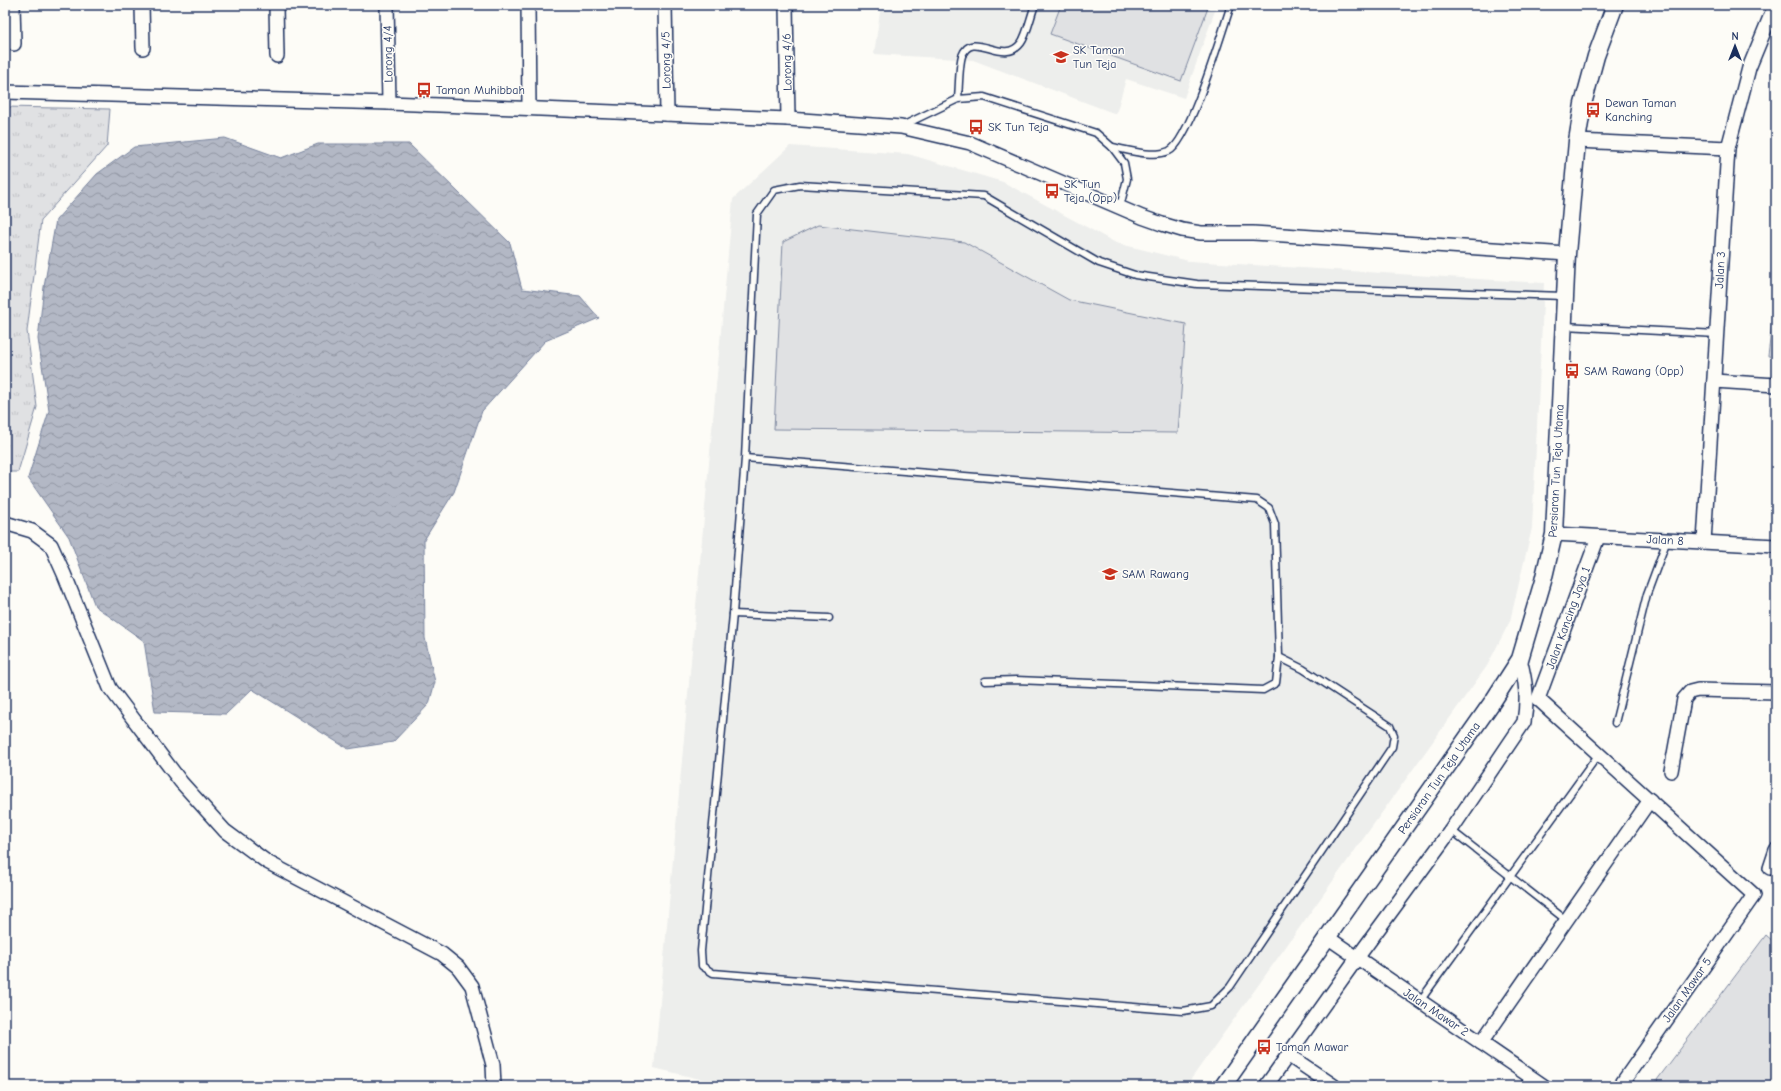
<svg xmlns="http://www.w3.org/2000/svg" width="1781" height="1091" viewBox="0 0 1781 1091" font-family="'Comic Neue',sans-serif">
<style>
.built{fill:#edeeec}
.park{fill:url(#park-tufts);stroke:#7e88a0}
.garden{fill:#e0e1e3;stroke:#7e88a0}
.water{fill:url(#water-waves);stroke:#76819c}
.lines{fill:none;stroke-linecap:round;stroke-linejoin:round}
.service-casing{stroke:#1b2f5e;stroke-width:9}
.minor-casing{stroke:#1b2f5e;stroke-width:16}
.tertiary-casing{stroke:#1b2f5e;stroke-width:19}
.service{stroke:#fdfcf7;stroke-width:6}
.minor{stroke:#fdfcf7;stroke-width:13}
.tertiary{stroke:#fdfcf7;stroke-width:16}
.labels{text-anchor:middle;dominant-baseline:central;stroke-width:3;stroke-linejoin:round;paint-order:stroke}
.poi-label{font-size:12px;fill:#1b2f5e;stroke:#fdfcf7;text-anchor:start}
.street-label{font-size:12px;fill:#1b2f5e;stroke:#fdfcf7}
</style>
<defs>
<pattern id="park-tufts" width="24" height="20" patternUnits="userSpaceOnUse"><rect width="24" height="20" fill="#e0e1e3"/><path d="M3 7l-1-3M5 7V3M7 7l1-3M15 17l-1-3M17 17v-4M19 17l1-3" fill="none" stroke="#c0c1c5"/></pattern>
<pattern id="water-waves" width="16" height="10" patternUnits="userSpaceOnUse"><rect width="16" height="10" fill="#b3b8c5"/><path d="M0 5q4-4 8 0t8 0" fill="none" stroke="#9196a3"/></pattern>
</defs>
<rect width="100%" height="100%" fill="#fdfcf7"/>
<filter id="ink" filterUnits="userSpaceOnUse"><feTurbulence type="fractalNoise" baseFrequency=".025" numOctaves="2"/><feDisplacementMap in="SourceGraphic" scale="8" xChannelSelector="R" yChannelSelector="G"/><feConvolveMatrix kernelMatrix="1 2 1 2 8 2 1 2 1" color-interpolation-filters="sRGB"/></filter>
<g filter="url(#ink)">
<g class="built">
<polygon points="881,5 1217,5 1184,98 1126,79 1116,114 973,60 874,54"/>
<polygon points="790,146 908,154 1003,182 1116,243 1189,261 1544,283 1532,528 1510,621 1487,666 1186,1086 729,1086 654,1068 733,199"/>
</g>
<polygon class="park" points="5,107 110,109 107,146 41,220 27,331 37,407 18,472 5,472"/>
<g class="garden">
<polygon points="1061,5 1209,5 1181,81 1050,34"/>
<polygon points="818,225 964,242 1069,300 1186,324 1178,433 774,429 783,242"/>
<polygon points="1776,290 1776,357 1768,356"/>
<polygon points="1766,935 1776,944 1776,1086 1659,1086 1657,1080"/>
</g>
<polygon class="water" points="225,138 281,158 318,144 409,144 510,243 522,289 580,296 599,318 545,341 482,411 454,492 424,540 425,638 435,682 429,704 393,742 348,749 252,689 226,714 155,712 144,641 95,606 69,537 28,478 49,411 38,339 44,287 56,220 97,174 134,147"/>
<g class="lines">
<g class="service-casing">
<g id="service">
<path d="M958,99C959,88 959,65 962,56C972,28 1003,67 1021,43C1027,35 1031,15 1035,5"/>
<polyline points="904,125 958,99 984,97 1096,133 1112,147 1124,163 1127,179 1120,207"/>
<path d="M1112,147C1128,150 1153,158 1169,151C1190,141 1222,31 1231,5"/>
<polyline points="1564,326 1717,334"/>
<polyline points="745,458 1257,500 1269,508 1275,524 1279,657 1303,669 1390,726 1394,735 1392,747 1230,987 1211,1006 1183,1011 713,973 702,966 701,951 733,614 745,458 757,214 774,190 800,185 984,196 1099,263 1135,275 1197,284 1564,296"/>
<polyline points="733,614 829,618"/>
<polyline points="985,681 1016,680 1263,690 1276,683 1279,657"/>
<polyline points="1615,723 1647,594 1667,540"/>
<polyline points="1451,830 1566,920"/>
<polyline points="1420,1001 1599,754"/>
<polyline points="1523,1086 1530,1076"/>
</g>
</g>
<g class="minor-casing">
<g id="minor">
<polyline points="13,5 14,44"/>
<polyline points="142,5 143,48"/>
<polyline points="276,5 277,56"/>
<polyline points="387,5 389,103"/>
<polyline points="528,5 529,108"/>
<polyline points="665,5 667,114"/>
<polyline points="786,5 788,119"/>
<polyline points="5,92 389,103 788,119 901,127 970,143 1142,217 1162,224 1182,230 1201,233 1253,233 1567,254"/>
<polyline points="1577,141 1728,148"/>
<polyline points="1714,381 1776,385"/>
<polyline points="5,523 32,531 51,545 64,574 110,688 181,782 225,831 267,862 442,954 458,967 472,986 493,1065 494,1086"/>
<polyline points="1554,534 1776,546"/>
<polyline points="1704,542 1728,148 1749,68 1775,5"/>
<polyline points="1538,699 1754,895 1620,1086"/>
<polyline points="1538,699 1598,537"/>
<polyline points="1671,771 1684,699 1690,692 1698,690 1776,692"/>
<polyline points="1770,868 1776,850"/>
<polyline points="1327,937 1544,1086"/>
<polyline points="1481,1043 1650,800"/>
<polyline points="1288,1055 1334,1086"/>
<path d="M1266,1086L1357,958L1451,830L1524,722C1528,698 1526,682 1520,659"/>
</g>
</g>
<g class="tertiary-casing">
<polyline id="tertiary" points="1223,1086 1493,701 1520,659 1543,581 1554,534 1567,254 1577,141 1583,104 1596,56 1615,5"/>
</g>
<use href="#service" class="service"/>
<use href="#minor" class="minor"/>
<use href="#tertiary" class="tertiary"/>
</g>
</g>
<defs>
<g id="school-bare" transform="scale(1.2)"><path d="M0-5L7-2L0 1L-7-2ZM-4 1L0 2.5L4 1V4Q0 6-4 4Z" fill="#c8321e" stroke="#fdfcf7" stroke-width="2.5" paint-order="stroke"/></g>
<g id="bus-bare" transform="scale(1.2)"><path d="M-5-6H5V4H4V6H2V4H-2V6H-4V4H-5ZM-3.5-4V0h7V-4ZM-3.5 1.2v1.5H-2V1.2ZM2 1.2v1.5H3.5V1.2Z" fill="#c8321e" stroke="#fdfcf7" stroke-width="2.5" paint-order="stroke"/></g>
</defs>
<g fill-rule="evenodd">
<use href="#school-bare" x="1061" y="57"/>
<use href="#bus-bare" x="424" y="90"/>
<use href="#bus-bare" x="1593" y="110"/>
<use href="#bus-bare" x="976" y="127"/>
<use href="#bus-bare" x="1052" y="191"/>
<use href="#bus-bare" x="1572" y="371"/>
<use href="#school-bare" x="1110" y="574"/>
<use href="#bus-bare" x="1264" y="1047"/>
</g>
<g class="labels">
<g class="poi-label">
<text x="1073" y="50">SK Taman<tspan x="1073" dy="14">Tun Teja</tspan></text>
<text x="436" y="90">Taman Muhibbah</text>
<text x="1605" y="103">Dewan Taman<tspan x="1605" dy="14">Kanching</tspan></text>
<text x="988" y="127">SK Tun Teja</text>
<text x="1064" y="184">SK Tun<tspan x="1064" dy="14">Teja (Opp)</tspan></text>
<text x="1584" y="371">SAM Rawang (Opp)</text>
<text x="1122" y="574">SAM Rawang</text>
<text x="1276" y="1047">Taman Mawar</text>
</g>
<g class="street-label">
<text transform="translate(388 54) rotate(-91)">Lorong 4/4</text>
<text transform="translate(666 60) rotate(-91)">Lorong 4/5</text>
<text transform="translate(787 62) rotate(-91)">Lorong 4/6</text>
<text transform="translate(1720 270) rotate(-87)">Jalan 3</text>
<text transform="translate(1556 471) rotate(-87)">Persiaran Tun Teja Utama</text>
<text transform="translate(1665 540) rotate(3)">Jalan 8</text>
<text transform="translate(1568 618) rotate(-70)">Jalan Kancing Jaya 1</text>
<text transform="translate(1439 778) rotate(-55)">Persiaran Tun Teja Utama</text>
<text transform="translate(1687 990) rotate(-55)">Jalan Mawar 5</text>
<text transform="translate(1436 1012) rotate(34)">Jalan Mawar 2</text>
</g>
</g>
<rect width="1781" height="1091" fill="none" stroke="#fdfcf7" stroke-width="20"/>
<rect x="10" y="10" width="1761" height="1071" fill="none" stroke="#1b2f5e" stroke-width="1.5" filter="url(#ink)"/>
<g transform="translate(1735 46)" stroke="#fdfcf7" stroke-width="3" paint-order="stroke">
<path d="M0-3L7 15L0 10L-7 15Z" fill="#1b2f5e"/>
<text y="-6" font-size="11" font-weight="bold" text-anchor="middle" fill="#1b2f5e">N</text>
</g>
</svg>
